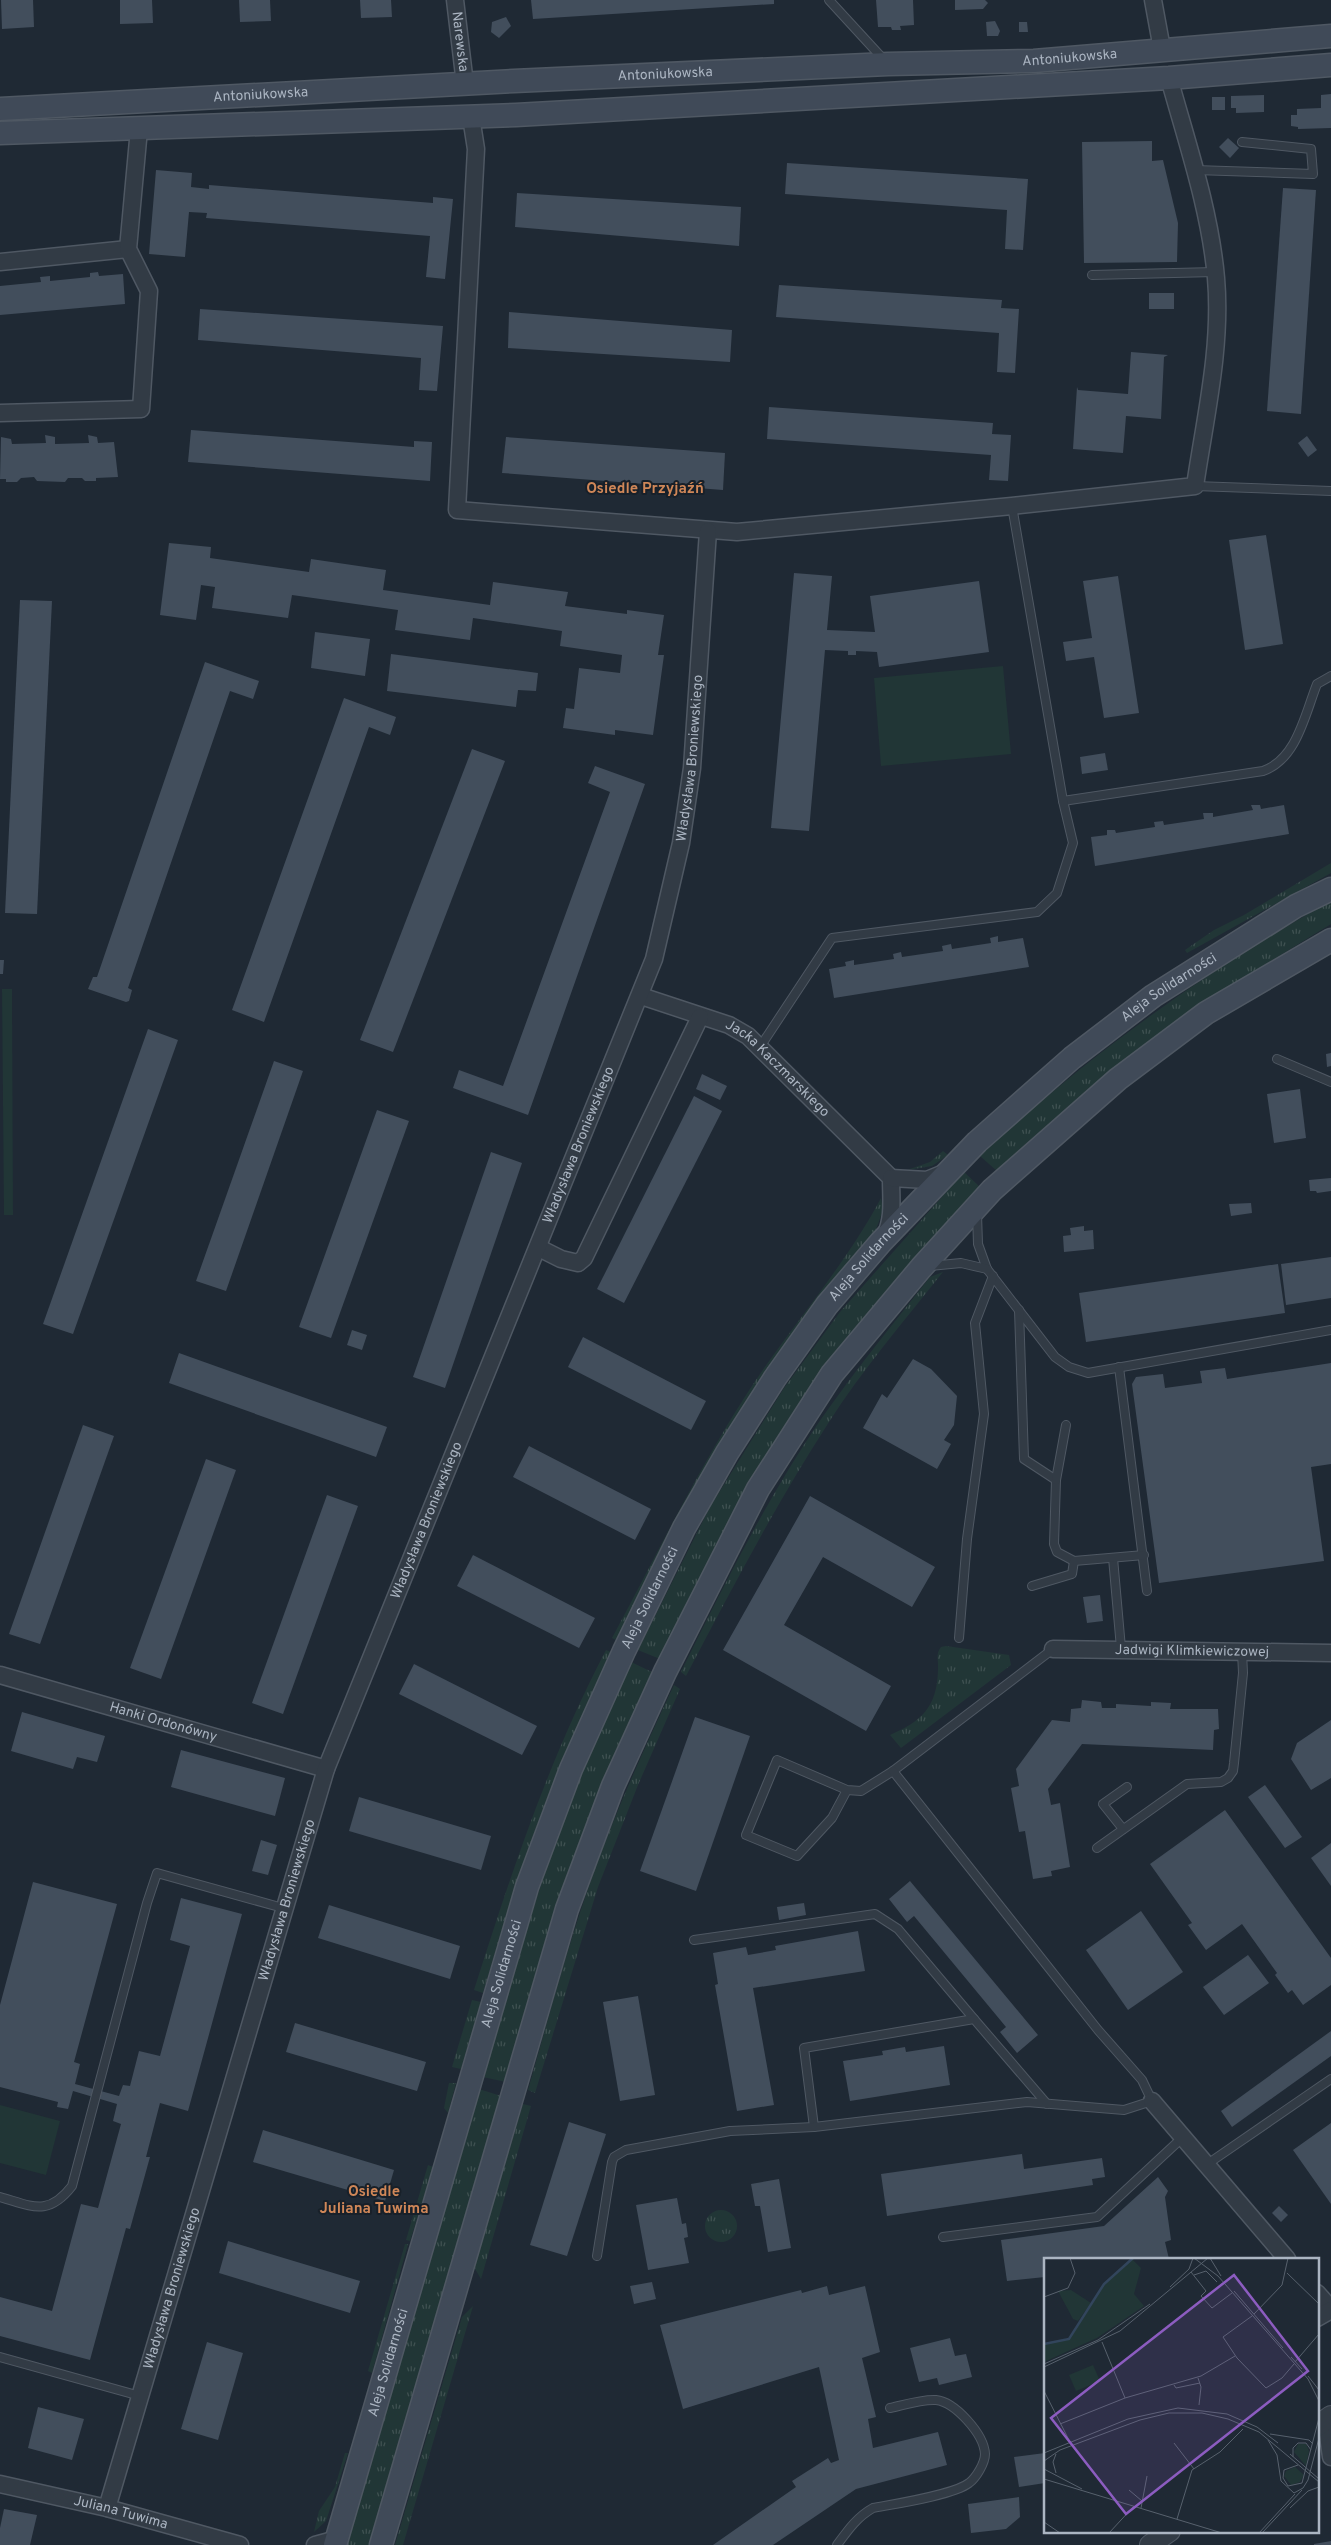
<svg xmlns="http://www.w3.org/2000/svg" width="1331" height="2545" viewBox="0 0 1331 2545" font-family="Overpass,sans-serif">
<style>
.grass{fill:url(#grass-tufts)}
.green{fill:#213636}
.building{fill:#424e5c}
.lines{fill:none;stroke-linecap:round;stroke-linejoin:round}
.service-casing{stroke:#4f5863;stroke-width:10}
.minor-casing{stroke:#4f5863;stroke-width:19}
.tertiary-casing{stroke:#4f5863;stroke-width:22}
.secondary-casing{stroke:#4f5863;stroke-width:25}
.service{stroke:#323b45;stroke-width:8}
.minor{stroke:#323b45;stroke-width:16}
.tertiary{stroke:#323b45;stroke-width:20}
.secondary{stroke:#404a58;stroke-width:22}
.labels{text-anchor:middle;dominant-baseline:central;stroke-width:4;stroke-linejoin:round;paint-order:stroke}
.street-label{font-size:14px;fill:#abb5c2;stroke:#182029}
.neighbourhood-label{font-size:15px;font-weight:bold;fill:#d08758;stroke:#182029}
.inset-river{fill:none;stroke:#32455c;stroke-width:2.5}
.inset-road{fill:none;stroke:#57616d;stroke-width:1}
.view{fill:#8c5cc0;fill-opacity:0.15;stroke:#8c5cc0;stroke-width:2.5}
.inset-edge{fill:none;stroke:#abb5c2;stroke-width:2.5}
</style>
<defs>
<pattern id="grass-tufts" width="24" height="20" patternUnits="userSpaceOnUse" patternTransform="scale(1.25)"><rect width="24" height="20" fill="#213636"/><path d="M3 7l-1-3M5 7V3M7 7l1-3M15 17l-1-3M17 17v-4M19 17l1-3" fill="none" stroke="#3f5151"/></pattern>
</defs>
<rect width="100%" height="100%" fill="#1f2934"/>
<g class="grass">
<polygon points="1331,863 1331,873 1187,953 1185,950 1214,930 1244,915"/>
<path d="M1331,901V924C1212,996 1098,1074 997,1171L980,1156C1087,1056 1204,972 1331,901Z"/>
<polygon points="943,1151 948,1155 932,1166 907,1170 930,1162"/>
<polygon points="964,1172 980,1187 875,1304 804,1402 660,1659 638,1650 710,1507 784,1388 840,1312"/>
<path d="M881,1198L883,1210L874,1235L655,1567L616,1640L612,1638C656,1556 697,1471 748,1392C790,1327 844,1268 881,1198Z"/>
<path d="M943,1272C904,1321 863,1369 829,1422C776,1504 731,1590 686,1676L681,1672C723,1587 766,1500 819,1422C854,1372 892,1325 930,1277Z"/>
<path d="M946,1646L1009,1655L1011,1665L901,1748L890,1735C922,1721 937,1707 938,1670C939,1661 935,1654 941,1647Z"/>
<path d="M606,1650L611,1652C587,1705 562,1757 542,1812C519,1871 501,1932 483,1993L474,1990C512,1871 548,1761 606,1650Z"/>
<path d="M631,1662L652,1672L611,1762L570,1868L506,2082L483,2077C510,1987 534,1896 568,1809C587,1759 608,1710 631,1662Z"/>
<path d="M674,1685L680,1689L638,1785L598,1887L535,2093L528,2090C549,2016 569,1941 595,1869C618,1806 646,1745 674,1685Z"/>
<polygon points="472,2000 481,2002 461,2069 452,2067"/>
<polygon points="449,2083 456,2083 448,2113 444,2108"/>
<polygon points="479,2089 501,2096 371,2545 347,2545"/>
<polygon points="523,2104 531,2106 481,2279 474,2267"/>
<polygon points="428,2165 433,2167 410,2241 406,2240"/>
<circle cx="721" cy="2226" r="16"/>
<polygon points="405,2244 408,2244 372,2373 368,2371"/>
<polygon points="473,2306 403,2545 395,2545 462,2317"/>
<polygon points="345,2453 348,2453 326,2521 314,2532 319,2511 335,2487"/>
</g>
<g class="green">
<polygon points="1003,666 1011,754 881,766 874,678"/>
<polygon points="2,989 12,989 13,1215 4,1215"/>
<polygon points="0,2105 60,2121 46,2175 0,2163"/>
</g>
<g class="building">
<polygon points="1,0 33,0 34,27 2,29"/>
<polygon points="120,0 152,0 153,23 120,24"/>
<polygon points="239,0 270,0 271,21 240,22"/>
<polygon points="360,0 391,0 392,17 361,18"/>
<polygon points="531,0 774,0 774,4 533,19"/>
<polygon points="876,0 913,0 914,25 900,26 901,30 892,30 891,27 878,27"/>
<polygon points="955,0 985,0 988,3 983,9 955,10"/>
<polygon points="506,17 511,26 499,38 491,32 492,22"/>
<polygon points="995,21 1000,31 998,36 987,36 986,22"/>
<polygon points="1019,22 1027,22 1028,32 1019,32"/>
<polygon points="1331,94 1331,128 1298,129 1298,127 1291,126 1291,115 1297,115 1297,109 1321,108 1321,95"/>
<polygon points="1264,95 1264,112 1236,113 1236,108 1231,108 1231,96"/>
<rect x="1212" y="97" width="13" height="13"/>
<polygon points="1228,138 1239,148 1230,158 1219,147"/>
<polygon points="1152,141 1152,161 1163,160 1178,223 1177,262 1084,263 1082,142"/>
<polygon points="787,163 1028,179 1023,250 1005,249 1007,210 785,194"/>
<polygon points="156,170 192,173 191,187 209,189 209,185 433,203 433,197 453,199 445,279 426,277 430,236 206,218 207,213 189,212 185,257 149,254"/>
<polygon points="1283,188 1316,190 1301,414 1267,411"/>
<polygon points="517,193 741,207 739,246 515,227"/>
<polygon points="98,272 99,276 123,274 125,304 0,315 0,286 41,282 40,277 50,276 50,281 90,277 90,273"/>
<polygon points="779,285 1002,300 1001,308 1019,309 1015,373 997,372 999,333 776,317"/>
<rect x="1149" y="293" width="25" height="16"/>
<polygon points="200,309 443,326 437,391 419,390 421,358 198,340"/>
<polygon points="509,312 732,330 730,362 508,348"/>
<polygon points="1131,352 1168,355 1164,357 1161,419 1126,416 1123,453 1073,449 1077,387 1078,390 1128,394"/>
<polygon points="769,407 993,423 992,434 1011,435 1008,481 989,480 991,455 767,439"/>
<polygon points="191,430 414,447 414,441 432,442 430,481 188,462"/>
<polygon points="45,435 55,437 55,444 89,443 88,435 97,437 98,443 114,442 118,477 96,478 96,481 85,481 82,478 68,478 65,482 37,481 34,477 21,478 17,482 6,482 6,479 0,479 1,437 11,439 12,444 46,443"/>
<polygon points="1307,436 1317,450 1308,457 1298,443"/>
<polygon points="506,437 725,453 723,490 502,473"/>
<polygon points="1266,535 1283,644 1245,650 1229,540"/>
<polygon points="169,543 211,547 210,558 309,572 311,559 386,570 383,590 490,605 493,582 568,592 565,606 627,614 627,610 664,615 658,655 664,655 653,735 615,730 615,735 563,728 566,708 574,709 579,668 620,673 622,655 560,646 562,631 473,618 470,640 395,630 398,610 292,595 288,618 212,608 215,587 201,585 196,620 160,615"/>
<polygon points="794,573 832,576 827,630 875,632 870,596 979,581 989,652 879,667 877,652 856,651 856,655 848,655 848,651 825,650 809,831 771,828"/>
<polygon points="1118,576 1139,713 1104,718 1094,657 1066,661 1063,642 1092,638 1083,581"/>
<polygon points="20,600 52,601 37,914 5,913"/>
<polygon points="315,632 370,639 365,676 311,668"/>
<polygon points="391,654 538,673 536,691 518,690 516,707 387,691"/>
<polygon points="205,662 259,681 253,699 230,691 128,988 132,990 129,1001 126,1002 88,989 93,977 97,977"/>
<polygon points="344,698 396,717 390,735 369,727 264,1022 232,1010"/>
<polygon points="472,749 505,761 393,1052 360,1040"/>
<polygon points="1105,753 1108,770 1082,774 1080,757"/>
<polygon points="595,766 645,784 528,1115 453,1088 459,1070 503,1086 610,792 588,783"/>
<polygon points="1251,805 1260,805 1261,809 1284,805 1289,834 1095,866 1091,837 1107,835 1107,830 1115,830 1116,833 1155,827 1154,822 1163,821 1164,825 1204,819 1203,813 1213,813 1213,817 1253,810"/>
<polygon points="998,936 998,942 1023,938 1029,967 834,998 829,969 846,966 845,962 854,960 854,965 894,959 893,954 901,952 902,957 943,951 942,946 951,944 952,949 991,943 990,938"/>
<polygon points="0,960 4,960 3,974 0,974"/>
<polygon points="148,1029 178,1040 73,1334 43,1324"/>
<polygon points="1331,1053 1331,1066 1327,1067 1326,1054"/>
<polygon points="274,1061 303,1071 226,1291 196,1281"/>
<polygon points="702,1074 727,1086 720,1100 696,1089"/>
<polygon points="1300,1089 1306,1138 1274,1143 1267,1094"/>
<polygon points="694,1096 722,1111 624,1303 597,1289"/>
<polygon points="377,1110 409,1121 331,1338 299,1327"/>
<polygon points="491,1152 522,1163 445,1388 413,1377"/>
<polygon points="1331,1178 1331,1191 1317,1193 1316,1191 1310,1191 1309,1180"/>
<polygon points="1251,1203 1252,1213 1231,1216 1229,1204"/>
<polygon points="1084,1226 1084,1231 1093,1230 1094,1249 1064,1252 1063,1236 1071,1235 1070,1228"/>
<polygon points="1331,1257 1331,1298 1286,1305 1281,1264"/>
<polygon points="1278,1264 1285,1313 1086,1342 1079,1293"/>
<polygon points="352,1330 367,1335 362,1350 347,1345"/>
<polygon points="583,1337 706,1401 691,1430 568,1367"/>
<polygon points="179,1353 387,1427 376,1457 169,1383"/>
<polygon points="913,1359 931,1369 957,1396 954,1425 944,1440 951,1444 937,1469 863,1428 882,1394 887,1398"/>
<polygon points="1331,1363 1331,1464 1311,1467 1324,1561 1159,1583 1132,1384 1136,1377 1163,1374 1165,1388 1202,1383 1200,1371 1225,1368 1227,1379"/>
<polygon points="83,1425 114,1436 40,1644 9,1634"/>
<polygon points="529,1446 651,1509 635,1540 513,1477"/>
<polygon points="206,1459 236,1470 161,1679 130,1668"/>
<polygon points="327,1495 358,1506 283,1714 252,1703"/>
<polygon points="810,1496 935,1567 912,1607 823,1557 784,1625 891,1686 866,1731 723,1650"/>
<polygon points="473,1555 595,1618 579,1648 457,1586"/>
<polygon points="1100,1595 1103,1621 1087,1623 1083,1597"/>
<polygon points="414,1664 537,1726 522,1755 399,1694"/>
<polygon points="1082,1700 1101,1702 1102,1708 1116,1708 1116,1704 1151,1706 1151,1702 1171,1703 1170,1709 1218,1709 1219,1729 1214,1730 1213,1750 1082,1744 1048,1789 1051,1805 1060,1803 1070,1867 1051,1871 1052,1876 1033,1879 1025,1831 1019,1832 1011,1788 1019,1786 1016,1769 1052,1720 1070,1722 1071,1709 1081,1708"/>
<polygon points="22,1712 105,1736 97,1762 77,1757 73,1769 11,1751"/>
<polygon points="695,1717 750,1736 696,1891 640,1871"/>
<polygon points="1331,1720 1331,1778 1311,1790 1291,1759 1297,1743"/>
<polygon points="181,1750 285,1778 275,1816 171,1787"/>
<polygon points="1265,1785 1302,1837 1285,1848 1248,1797"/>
<polygon points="359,1797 491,1836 481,1870 349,1831"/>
<polygon points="1225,1810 1331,1958 1331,1985 1303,2005 1292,1990 1288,1993 1275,1975 1277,1973 1242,1924 1206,1950 1188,1925 1192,1923 1150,1864"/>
<polygon points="261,1840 277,1845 268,1875 252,1871"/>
<polygon points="1331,1843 1331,1886 1311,1858"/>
<polygon points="910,1881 1038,2035 1017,2053 1000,2032 1006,2027 914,1916 907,1922 889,1899"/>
<polygon points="33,1882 117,1904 74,2062 80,2064 75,2084 119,2096 123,2085 130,2086 139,2051 160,2056 190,1946 170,1940 181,1898 242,1914 188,2111 160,2103 146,2157 150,2157 130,2229 126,2228 90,2360 0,2336 0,2297 52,2311 81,2204 98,2208 121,2124 113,2121 117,2104 73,2091 68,2109 57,2107 58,2102 0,2087 0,2005"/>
<polygon points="804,1903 806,1915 779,1920 777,1907"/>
<polygon points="329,1905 460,1946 450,1979 318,1938"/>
<polygon points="1141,1911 1183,1972 1128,2010 1086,1950"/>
<polygon points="858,1931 865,1971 753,1988 774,2105 737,2111 715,1985 718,1984 713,1953 746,1947 748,1955 776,1950 775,1946"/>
<polygon points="1248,1955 1269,1983 1224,2015 1203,1987"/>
<polygon points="638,1996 655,2095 620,2101 603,2002"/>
<polygon points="295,2023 426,2062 417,2091 286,2052"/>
<polygon points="1331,2031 1331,2056 1232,2127 1221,2111"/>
<polygon points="944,2046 950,2085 850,2101 843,2061 883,2055 882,2051 905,2047 906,2052"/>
<polygon points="569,2122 606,2134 567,2256 530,2245"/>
<polygon points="1331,2123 1331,2204 1293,2150"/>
<polygon points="263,2130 394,2170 385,2201 253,2162"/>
<polygon points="1022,2154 1024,2169 1102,2158 1105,2177 1092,2179 1093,2185 887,2216 881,2174"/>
<polygon points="1158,2177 1168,2191 1165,2197 1171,2240 1165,2242 1169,2259 1045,2259 1045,2277 1007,2281 1001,2240 1104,2226"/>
<polygon points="779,2179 791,2248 768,2252 760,2206 755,2206 751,2184"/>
<polygon points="677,2198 682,2224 686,2223 688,2237 684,2238 689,2263 648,2270 636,2205"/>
<polygon points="1279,2206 1288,2215 1281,2222 1272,2213"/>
<polygon points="228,2241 360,2281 350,2313 219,2273"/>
<polygon points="652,2282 656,2299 634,2304 630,2286"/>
<polygon points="827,2286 829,2295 865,2286 880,2352 862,2358 876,2417 868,2419 873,2448 938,2432 947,2465 856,2489 773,2545 713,2545 796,2487 792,2481 828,2458 831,2463 839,2460 819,2367 683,2409 660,2325 801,2290 802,2293"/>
<polygon points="950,2338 955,2356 966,2354 972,2377 939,2385 937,2378 919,2382 910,2348"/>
<polygon points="207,2342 243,2353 218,2440 181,2429"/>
<polygon points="38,2407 84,2419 72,2460 28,2448"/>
<polygon points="1045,2453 1045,2483 1019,2487 1014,2457"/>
<polygon points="1019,2497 1020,2517 1006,2529 971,2533 968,2504"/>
<polygon points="4,2509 37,2515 30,2545 0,2545 0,2528"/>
<polygon points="1331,2541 1331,2545 1314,2545 1314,2544"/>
</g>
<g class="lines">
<g class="service-casing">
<g id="service">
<polyline points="829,0 885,61"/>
<polyline points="1195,170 1313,174 1311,149 1242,142"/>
<polyline points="1092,275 1215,272"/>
<polyline points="1195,486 1331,491"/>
<path d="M1063,801L1263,771C1297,759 1305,714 1317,684L1331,676"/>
<polyline points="760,1047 832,938 1037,912 1057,893 1073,843 1063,801 1012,506"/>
<polyline points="1277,1059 1331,1082"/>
<polyline points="977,1214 978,1244 987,1269 1055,1357 1069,1367 1088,1373 1331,1330"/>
<polyline points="930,1266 961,1263 987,1269"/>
<polyline points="1019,1310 1024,1459 1056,1480 1054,1544 1057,1552 1074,1561"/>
<polyline points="1119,1367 1147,1591"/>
<polyline points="1056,1480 1066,1425"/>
<polyline points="1113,1558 1121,1648"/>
<polyline points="1032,1586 1072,1574 1074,1561 1144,1555"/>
<polyline points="959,1638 967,1539 984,1414 975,1323 993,1276"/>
<polyline points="847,1790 832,1818 797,1856 746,1835 777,1760 847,1790 861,1791 893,1771 1053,1649"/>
<polyline points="1123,1829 1103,1804 1127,1787"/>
<polyline points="1097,1848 1187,1784 1221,1782 1228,1778 1233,1771 1234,1763 1243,1673 1242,1652"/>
<polyline points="694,1940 875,1914 898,1929 974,2019"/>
<polyline points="814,2127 804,2048 974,2019 1047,2104"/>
<polyline points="1206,2165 1331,2079"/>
<path d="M0,2197C32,2206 48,2217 72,2186L147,1903L157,1873L283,1908"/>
<polyline points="943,2237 1097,2217 1182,2138"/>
<polyline points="597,2256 612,2162 614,2157 626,2150 730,2131 814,2127 1027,2102 1124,2110 1152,2101 1142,2080 1098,2030 893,1771"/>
<polyline points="0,2357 140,2396"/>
<path d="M837,2545C848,2530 857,2517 873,2508C894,2504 954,2495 969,2483C976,2478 985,2463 985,2454C984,2434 955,2402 936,2400C922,2399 904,2405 890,2408"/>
</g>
</g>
<g class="minor-casing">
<g id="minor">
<path id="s1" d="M455,0L465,84"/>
<polyline points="1153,0 1162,49"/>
<path d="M471,117L476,149L457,510L737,532L1012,506L1195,486C1205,418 1222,347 1216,278C1210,210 1187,143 1169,78"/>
<polyline points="0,262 128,249"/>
<polyline points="0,413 141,409 149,291 128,249 139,129"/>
<path id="s2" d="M641,996L729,1025L748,1036L891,1178C891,1199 894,1217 885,1236"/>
<polyline points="891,1178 927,1180 944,1173"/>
<polyline points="539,1248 561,1259 578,1263 584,1258 700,1017"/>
<path id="s3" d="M1053,1649L1331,1653"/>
<path id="s4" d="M0,1675L326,1769"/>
<polyline points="1152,2101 1287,2259"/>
<polyline points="1317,2293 1331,2309"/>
<polyline points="1317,2318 1331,2310"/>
<polyline points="1326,2420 1331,2457"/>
<path id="s5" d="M0,2484L107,2508L240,2545"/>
<path id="s6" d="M107,2508L326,1769L654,959L681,843L692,768L708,531"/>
<polyline points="315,2545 337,2539"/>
</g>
</g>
<g class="tertiary-casing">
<g id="tertiary">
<polyline points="1317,2426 1331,2416"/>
<polyline points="1150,2545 1170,2531"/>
</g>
</g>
<g class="secondary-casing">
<g id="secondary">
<path id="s7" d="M0,109L514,81L888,64L1034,61L1331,36"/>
<polyline points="0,133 516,115 1169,78 1331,65"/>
<path id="s8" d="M335,2545L527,1887L571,1769L624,1651L684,1528L727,1453L775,1378L827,1305L881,1242L977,1142L1072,1058L1153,996L1296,906L1331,889"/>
<polyline points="381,2545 567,1909 613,1786 665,1672 758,1489 832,1374 921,1268 992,1190 1118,1079 1206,1013 1331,940"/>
</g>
</g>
<use href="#service" class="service"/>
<use href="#minor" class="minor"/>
<use href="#tertiary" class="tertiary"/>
<use href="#secondary" class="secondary"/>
</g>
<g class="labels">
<g class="street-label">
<text stroke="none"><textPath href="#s1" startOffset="42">Narewska</textPath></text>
<text stroke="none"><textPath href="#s7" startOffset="1071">Antoniukowska</textPath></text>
<text stroke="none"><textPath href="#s7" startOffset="666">Antoniukowska</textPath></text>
<text stroke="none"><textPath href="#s7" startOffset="261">Antoniukowska</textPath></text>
<text stroke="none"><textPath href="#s6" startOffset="1849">Władysława Broniewskiego</textPath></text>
<text stroke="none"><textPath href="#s8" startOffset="1811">Aleja Solidarności</textPath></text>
<text stroke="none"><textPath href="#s2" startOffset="158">Jacka Kaczmarskiego</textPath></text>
<text stroke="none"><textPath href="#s6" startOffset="1444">Władysława Broniewskiego</textPath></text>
<text stroke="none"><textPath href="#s8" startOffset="1406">Aleja Solidarności</textPath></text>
<text stroke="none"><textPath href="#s6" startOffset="1039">Władysława Broniewskiego</textPath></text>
<text stroke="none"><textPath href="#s8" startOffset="1000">Aleja Solidarności</textPath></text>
<text stroke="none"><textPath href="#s3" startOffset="139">Jadwigi Klimkiewiczowej</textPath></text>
<text stroke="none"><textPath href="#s4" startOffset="170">Hanki Ordonówny</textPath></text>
<text stroke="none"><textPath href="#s6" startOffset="634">Władysława Broniewskiego</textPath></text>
<text stroke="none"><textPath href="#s8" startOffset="595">Aleja Solidarności</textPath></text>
<text stroke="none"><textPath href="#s6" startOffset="229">Władysława Broniewskiego</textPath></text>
<text stroke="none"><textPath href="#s8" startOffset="190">Aleja Solidarności</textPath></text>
<text stroke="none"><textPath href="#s5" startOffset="124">Juliana Tuwima</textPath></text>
</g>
<g class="neighbourhood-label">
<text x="645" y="489">Osiedle Przyjaźń</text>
<text x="374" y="2192">Osiedle<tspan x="374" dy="17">Juliana Tuwima</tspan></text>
</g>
</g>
<g transform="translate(1044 2258)">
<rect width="275" height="275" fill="#1f2934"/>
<path d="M27,32L47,45L34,63L29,61L14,33ZM254,186H262L265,193L262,208L250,194ZM251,209L260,217L256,224L247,227L240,218L242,213Z" fill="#213636"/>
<path d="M88,1L97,10L90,36L100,48L53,80L0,104V86L26,80L60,26ZM49,107L56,123L32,133L25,117Z" fill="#213636"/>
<path class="inset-river" d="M0,86L25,81L60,26L89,0"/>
<path class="inset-road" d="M150,0L174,18L264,121L275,143M166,0L177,18M147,14L162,33L157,38L168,50L188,35M243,15L275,46M150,17L162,13L173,24M126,29L145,11L149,0M190,33L239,90M0,39L24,30L31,15L26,0M210,56L238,27L244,0M208,58L179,79L193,100L222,130L238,120L250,106M58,84L81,140M247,99L258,111M251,104L275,76M0,106L54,82L106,46M0,109L76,73L164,0M264,118L275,132M154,120L157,129L155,147M130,127L132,130L156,125M0,133L26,184M16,166L81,140L157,118L191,98M226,176L265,182L269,186M224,182L233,197L237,223L250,235L259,230L264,222L275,180M130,185L150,211M0,195L84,161L134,150L183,156L213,169L234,185M12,196L9,204L12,215M246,196L275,221M275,196V216M249,199V190L254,185H262L267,192M0,203L16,192L96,162L125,155H158L184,161L215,174L275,224M254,207L240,212L239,220L244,228L258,225L275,160M0,211L38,231M0,221L178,275M85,232L98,243M97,250L103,218M246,250L264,233L275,229M133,261L148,212L176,194L199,171M0,264L16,275M65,275L90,248M215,275L251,236M218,275L258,232"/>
<path class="view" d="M190,17L264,113L82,256L7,160Z"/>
<rect width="275" height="275" class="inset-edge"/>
</g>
</svg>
